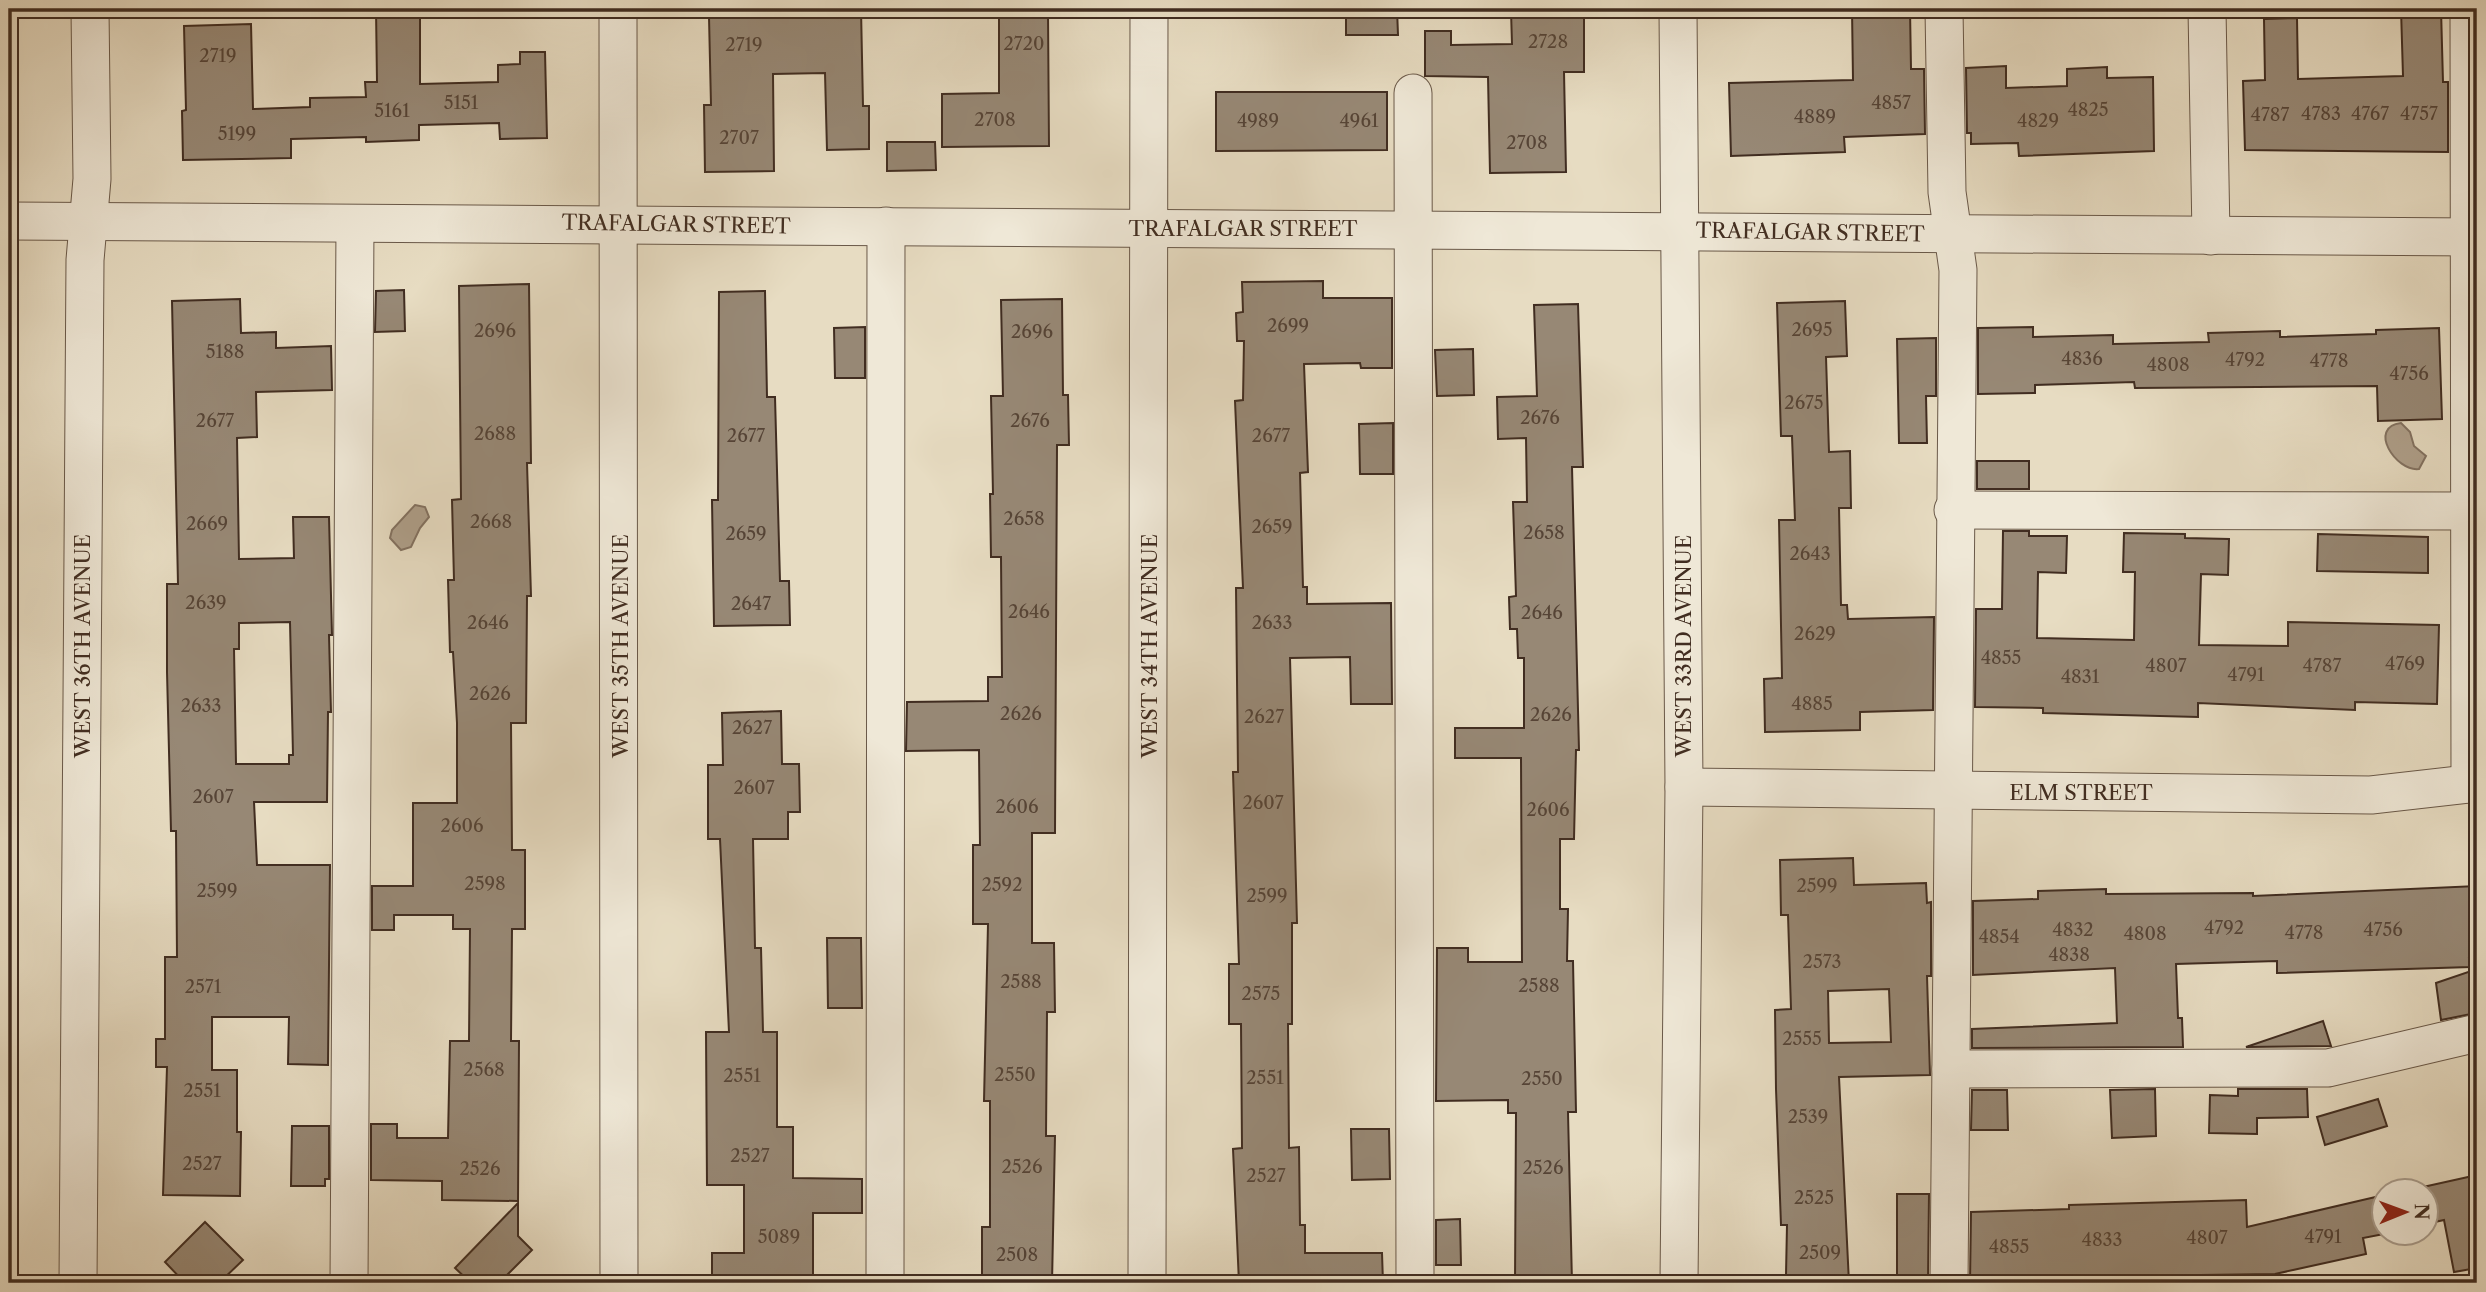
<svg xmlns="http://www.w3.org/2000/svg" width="2486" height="1292" viewBox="0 0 2486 1292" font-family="'Libre Caslon Text',serif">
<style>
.water{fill:#afa08b;stroke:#837261;stroke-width:2}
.building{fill:#978875;stroke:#412d21;stroke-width:2;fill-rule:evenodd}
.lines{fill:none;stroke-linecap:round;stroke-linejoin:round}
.minor-casing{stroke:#6a5949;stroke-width:39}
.minor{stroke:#efe8d7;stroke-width:37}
.labels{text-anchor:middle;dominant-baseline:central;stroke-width:5;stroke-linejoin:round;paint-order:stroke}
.number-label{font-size:18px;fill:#564436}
.street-label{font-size:21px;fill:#412d21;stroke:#efe8d7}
</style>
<rect width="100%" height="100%" fill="#e7dcc2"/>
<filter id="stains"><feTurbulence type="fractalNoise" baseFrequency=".00286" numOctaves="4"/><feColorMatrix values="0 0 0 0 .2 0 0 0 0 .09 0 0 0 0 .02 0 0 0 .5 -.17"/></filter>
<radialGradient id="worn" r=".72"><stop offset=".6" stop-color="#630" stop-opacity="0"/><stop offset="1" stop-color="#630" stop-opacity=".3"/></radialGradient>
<g class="water">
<path d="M2401,423L2410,432L2414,446L2426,456L2419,469C2396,472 2367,427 2401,423Z"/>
<polygon points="415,505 425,507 429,517 420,528 411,547 401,550 390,538 392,530"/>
</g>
<g class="building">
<polygon points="376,9 420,9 420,84 498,82 498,65 520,64 520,52 545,52 547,138 500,139 499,123 419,125 419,140 366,142 366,137 291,139 291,158 183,160 182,111 186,110 184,26 251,24 253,109 310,107 310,98 366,97 365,82 377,82"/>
<polygon points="827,9 861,9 863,106 869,106 869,149 827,150 825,73 773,74 774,171 705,172 704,105 711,105 709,17 827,15"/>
<polygon points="1346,9 1397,9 1398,35 1346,35"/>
<polygon points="1852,9 1910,9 1911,69 1924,69 1925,134 1844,137 1845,152 1731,156 1729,83 1853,80"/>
<polygon points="2401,9 2441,9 2443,82 2448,82 2448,152 2245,150 2243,81 2265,80 2264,19 2297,18 2298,79 2403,76"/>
<polygon points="1511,11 1584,11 1584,72 1564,72 1566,172 1490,173 1488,77 1425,76 1425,31 1451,31 1451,45 1512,44"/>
<polygon points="999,12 1048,12 1049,146 942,147 942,94 999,93"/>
<polygon points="2006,66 2006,88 2067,86 2067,69 2107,67 2107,78 2153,77 2154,151 2019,156 2018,143 1971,144 1971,133 1967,133 1966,68"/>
<polygon points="1216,92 1387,92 1387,150 1216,151"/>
<polygon points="887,142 935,142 936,170 887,171"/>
<polygon points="1323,281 1323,298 1392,298 1392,368 1361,368 1360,363 1304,364 1308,472 1300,473 1303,587 1307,587 1307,604 1391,603 1392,704 1351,704 1350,657 1290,658 1297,923 1292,923 1292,1024 1288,1024 1289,1148 1299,1147 1300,1225 1305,1225 1305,1253 1382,1253 1383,1283 1239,1283 1233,1149 1242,1148 1241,1024 1229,1024 1229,964 1239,964 1233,772 1238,772 1236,588 1243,588 1235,401 1243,400 1244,341 1237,341 1236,313 1243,312 1242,282"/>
<polygon points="529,284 531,463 527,463 531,596 527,596 526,723 511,723 512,850 525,850 525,929 512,929 511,1041 519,1041 518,1201 442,1200 442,1181 371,1180 371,1124 397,1124 397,1138 448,1138 450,1041 469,1041 470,929 453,929 453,915 394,915 394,930 372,930 372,886 413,886 413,803 457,803 457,723 453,652 450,652 448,580 454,580 452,500 461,499 459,286"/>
<polygon points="404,290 405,331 375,332 376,291"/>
<polygon points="765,291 767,397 775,397 780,581 789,581 790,625 714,626 712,500 718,500 719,292"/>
<path d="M240,299L241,333L276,332V348L331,346L332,390L256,392L257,437L237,438L239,559L294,558L293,517H329L332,635H329L331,712H328L327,802H254L257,865H330L328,1065L288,1064L289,1017H212V1070H237V1132H241L240,1196L163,1195L167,1067H156V1039H165V957H177L176,831H171L167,672V584H178L172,301ZM290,622L293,755H289V764H236L234,649H239V623Z"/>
<polygon points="1062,299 1063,395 1068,395 1069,445 1057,445 1055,833 1032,833 1032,943 1054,943 1055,1012 1047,1012 1046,1136 1055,1136 1052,1283 982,1283 982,1227 990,1227 990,1101 984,1101 988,924 973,924 973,845 980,845 979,750 906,751 907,702 988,701 988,677 1002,677 1001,557 991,557 990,494 993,494 991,396 1003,396 1001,300"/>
<polygon points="1845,301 1847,356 1826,357 1829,452 1850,451 1851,508 1839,508 1841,605 1847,605 1848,619 1934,617 1933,710 1860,712 1860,730 1765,732 1764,679 1782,678 1779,520 1795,520 1792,436 1781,436 1777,303"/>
<polygon points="1578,304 1583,467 1572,467 1579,750 1576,750 1574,839 1560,839 1560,909 1568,909 1567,961 1573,961 1576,1112 1568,1112 1572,1283 1515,1283 1516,1113 1508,1113 1508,1100 1436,1101 1437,948 1468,948 1468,962 1522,962 1521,758 1455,758 1455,728 1524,728 1524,658 1518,658 1517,629 1510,629 1509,597 1516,596 1513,502 1527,502 1526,438 1498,439 1497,397 1537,396 1534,305"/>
<polygon points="865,327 865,378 835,378 834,328"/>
<polygon points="2033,327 2033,337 2113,335 2113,344 2209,342 2208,333 2280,331 2280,337 2376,334 2376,330 2439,328 2442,419 2378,421 2377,386 2135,388 2134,382 2035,385 2035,393 1978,394 1978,328"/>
<polygon points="1936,338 1936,396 1926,396 1927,443 1899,443 1897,339"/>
<polygon points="1473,349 1474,395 1437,396 1435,350"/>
<polygon points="1393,423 1393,474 1360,474 1359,424"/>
<rect x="1977" y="461" width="52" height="28"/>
<polygon points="2003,531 2029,531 2029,536 2067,536 2066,573 2038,572 2037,638 2134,640 2135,572 2123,572 2124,533 2185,534 2185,538 2229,539 2228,575 2201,574 2199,645 2288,646 2288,622 2439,625 2437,704 2355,702 2355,710 2198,703 2198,717 2043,713 2043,708 1975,707 1976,609 2002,609"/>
<polygon points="2318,534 2428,537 2428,573 2317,571"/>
<polygon points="781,711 782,764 799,764 800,812 788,812 788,839 753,839 755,948 761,948 763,1032 777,1032 777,1127 793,1127 793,1178 862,1179 862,1213 813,1213 813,1283 712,1283 712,1253 744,1253 744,1185 707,1185 706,1032 729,1032 720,839 708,839 708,765 723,765 722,713"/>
<path d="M1853,858L1854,885L1926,883L1927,903L1931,902V976H1927L1930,1075L1839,1077L1849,1283H1790L1791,1275H1786L1787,1225H1781L1776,1089L1775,1010L1791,1009L1788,915H1781L1780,860ZM1889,989L1891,1042L1829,1043L1828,991Z"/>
<polygon points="2477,886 2477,958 2469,958 2470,967 2277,973 2277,961 2176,964 2178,1018 2182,1018 2183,1047 1972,1048 1972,1029 2117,1023 2115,968 1973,975 1973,901 2038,899 2038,891 2106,889 2106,894 2253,893 2253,896"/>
<polygon points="827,938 861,938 862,1008 828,1008"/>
<polygon points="2471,971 2476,1013 2441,1020 2436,983"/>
<polygon points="2323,1021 2331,1046 2246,1047"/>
<polygon points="2155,1089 2156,1136 2112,1138 2110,1090"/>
<polygon points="2238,1089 2307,1089 2308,1117 2257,1118 2257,1134 2209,1133 2210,1095 2238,1096"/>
<polygon points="1972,1090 2007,1090 2008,1130 1971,1130"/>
<polygon points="2378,1099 2387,1126 2325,1145 2317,1117"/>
<polygon points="292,1126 329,1126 329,1179 325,1179 325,1186 291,1186"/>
<polygon points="1351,1129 1389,1129 1390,1179 1352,1180"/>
<polygon points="2477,1175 2477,1268 2454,1272 2444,1220 2426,1224 2426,1191 2405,1191"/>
<polygon points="1897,1194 1929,1194 1928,1283 1897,1283"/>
<polygon points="2384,1195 2384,1233 2389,1233 2363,1238 2366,1254 2275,1274 2051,1277 2051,1283 1970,1283 1971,1212 2069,1209 2069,1205 2246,1200 2247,1227"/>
<polygon points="518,1203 518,1236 532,1250 499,1283 471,1283 455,1268"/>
<polygon points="1460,1219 1461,1265 1436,1265 1436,1220"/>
<polygon points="205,1222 243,1260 219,1283 185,1283 165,1262"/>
</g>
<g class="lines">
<g class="minor-casing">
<g id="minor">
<polyline points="618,9 619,1283"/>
<polyline points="1678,9 1684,787 1679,1283"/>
<polyline points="1944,9 1947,192 1958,270 1949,1283"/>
<polyline points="2207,9 2211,236"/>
<polyline points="2469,9 2470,784"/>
<polyline points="1413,93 1415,1283"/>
<polyline points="9,221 2477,237"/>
<polyline points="1953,510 2470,511"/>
<polyline points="1684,787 2371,795 2477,783"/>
<polyline points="1951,1069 2328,1068 2477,1033"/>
<polyline points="78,1283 85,260 92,179 90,9"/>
<polyline points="349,1283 355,224"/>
<polyline points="885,1283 886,226"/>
<polyline points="1147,1283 1149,9"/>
</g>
</g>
<use href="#minor" class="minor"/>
</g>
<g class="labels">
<g class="number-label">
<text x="1548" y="42">2728</text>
<text x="1024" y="44">2720</text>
<text x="744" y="45">2719</text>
<text x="218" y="56">2719</text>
<text x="461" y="103">5151</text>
<text x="1891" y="103">4857</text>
<text x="2088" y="110">4825</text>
<text x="392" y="111">5161</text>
<text x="2321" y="114">4783</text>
<text x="2370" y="114">4767</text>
<text x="2419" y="114">4757</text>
<text x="2270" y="115">4787</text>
<text x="1815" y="117">4889</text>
<text x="995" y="120">2708</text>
<text x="1258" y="121">4989</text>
<text x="1359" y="121">4961</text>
<text x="2038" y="121">4829</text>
<text x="237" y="134">5199</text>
<text x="739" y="138">2707</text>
<text x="1527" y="143">2708</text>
<text x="1288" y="326">2699</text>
<text x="1812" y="330">2695</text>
<text x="495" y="331">2696</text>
<text x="1032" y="332">2696</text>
<text x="225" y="352">5188</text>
<text x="2082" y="359">4836</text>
<text x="2245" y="360">4792</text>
<text x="2329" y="361">4778</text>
<text x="2168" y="365">4808</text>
<text x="2409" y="374">4756</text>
<text x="1804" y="403">2675</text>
<text x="1540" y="418">2676</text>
<text x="215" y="421">2677</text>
<text x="1030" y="421">2676</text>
<text x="495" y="434">2688</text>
<text x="746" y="436">2677</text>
<text x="1271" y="436">2677</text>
<text x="1024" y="519">2658</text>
<text x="491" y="522">2668</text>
<text x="207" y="524">2669</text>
<text x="1272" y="527">2659</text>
<text x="1544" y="533">2658</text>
<text x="746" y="534">2659</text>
<text x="1810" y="554">2643</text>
<text x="206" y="603">2639</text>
<text x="751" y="604">2647</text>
<text x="1029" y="612">2646</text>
<text x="1542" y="613">2646</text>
<text x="488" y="623">2646</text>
<text x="1272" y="623">2633</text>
<text x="1815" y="634">2629</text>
<text x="2001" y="658">4855</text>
<text x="2405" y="664">4769</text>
<text x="2166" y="666">4807</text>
<text x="2322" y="666">4787</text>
<text x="2246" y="675">4791</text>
<text x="2080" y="677">4831</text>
<text x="490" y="694">2626</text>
<text x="1812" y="704">4885</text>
<text x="201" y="706">2633</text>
<text x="1021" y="714">2626</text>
<text x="1551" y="715">2626</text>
<text x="1264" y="717">2627</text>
<text x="752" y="728">2627</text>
<text x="754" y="788">2607</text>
<text x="213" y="797">2607</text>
<text x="1263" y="803">2607</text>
<text x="1017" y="807">2606</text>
<text x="1548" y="810">2606</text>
<text x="462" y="826">2606</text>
<text x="485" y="884">2598</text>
<text x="1002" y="885">2592</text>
<text x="1817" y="886">2599</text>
<text x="217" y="891">2599</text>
<text x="1267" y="896">2599</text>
<text x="2224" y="928">4792</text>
<text x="2073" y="930">4832</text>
<text x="2383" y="930">4756</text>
<text x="2304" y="933">4778</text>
<text x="2145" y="934">4808</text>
<text x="1999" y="937">4854</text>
<text x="2069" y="955">4838</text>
<text x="1822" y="962">2573</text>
<text x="1021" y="982">2588</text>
<text x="1539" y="986">2588</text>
<text x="203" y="987">2571</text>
<text x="1261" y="994">2575</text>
<text x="1802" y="1039">2555</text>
<text x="484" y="1070">2568</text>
<text x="1015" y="1075">2550</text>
<text x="742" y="1076">2551</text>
<text x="1265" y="1078">2551</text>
<text x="1542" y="1079">2550</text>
<text x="202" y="1091">2551</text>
<text x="1808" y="1117">2539</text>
<text x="750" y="1156">2527</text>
<text x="202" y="1164">2527</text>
<text x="1022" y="1167">2526</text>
<text x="1543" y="1168">2526</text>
<text x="480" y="1169">2526</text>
<text x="1266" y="1176">2527</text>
<text x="1814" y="1198">2525</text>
<text x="779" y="1237">5089</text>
<text x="2323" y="1237">4791</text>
<text x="2207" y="1238">4807</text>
<text x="2102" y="1240">4833</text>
<text x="2009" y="1247">4855</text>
<text x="1820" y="1253">2509</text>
<text x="1017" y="1255">2508</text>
</g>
<g class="street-label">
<text transform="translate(676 224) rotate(1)">TRAFALGAR STREET</text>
<text x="1243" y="228">TRAFALGAR STREET</text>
<text transform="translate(1810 232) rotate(1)">TRAFALGAR STREET</text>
<text transform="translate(82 646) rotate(-90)">WEST 36TH AVENUE</text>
<text transform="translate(620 646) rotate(-90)">WEST 35TH AVENUE</text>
<text transform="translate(1149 646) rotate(-90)">WEST 34TH AVENUE</text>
<text transform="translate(1683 646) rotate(-90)">WEST 33RD AVENUE</text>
<text x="2081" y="792">ELM STREET</text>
</g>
</g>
<rect width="2486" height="1292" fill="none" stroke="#e7dcc2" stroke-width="35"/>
<rect x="10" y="10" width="2465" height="1271" fill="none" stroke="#412d21" stroke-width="3.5"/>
<rect x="18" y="18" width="2451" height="1257" fill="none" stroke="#412d21" stroke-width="2"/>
<g transform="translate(2405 1212) rotate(89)"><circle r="33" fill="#efe8d7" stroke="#a99d8e" stroke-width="2"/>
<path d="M0-5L12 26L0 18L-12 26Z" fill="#8f2418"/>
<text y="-10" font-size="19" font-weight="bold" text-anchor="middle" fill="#412d21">N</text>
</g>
<rect width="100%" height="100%" filter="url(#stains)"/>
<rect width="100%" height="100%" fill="url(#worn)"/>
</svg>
